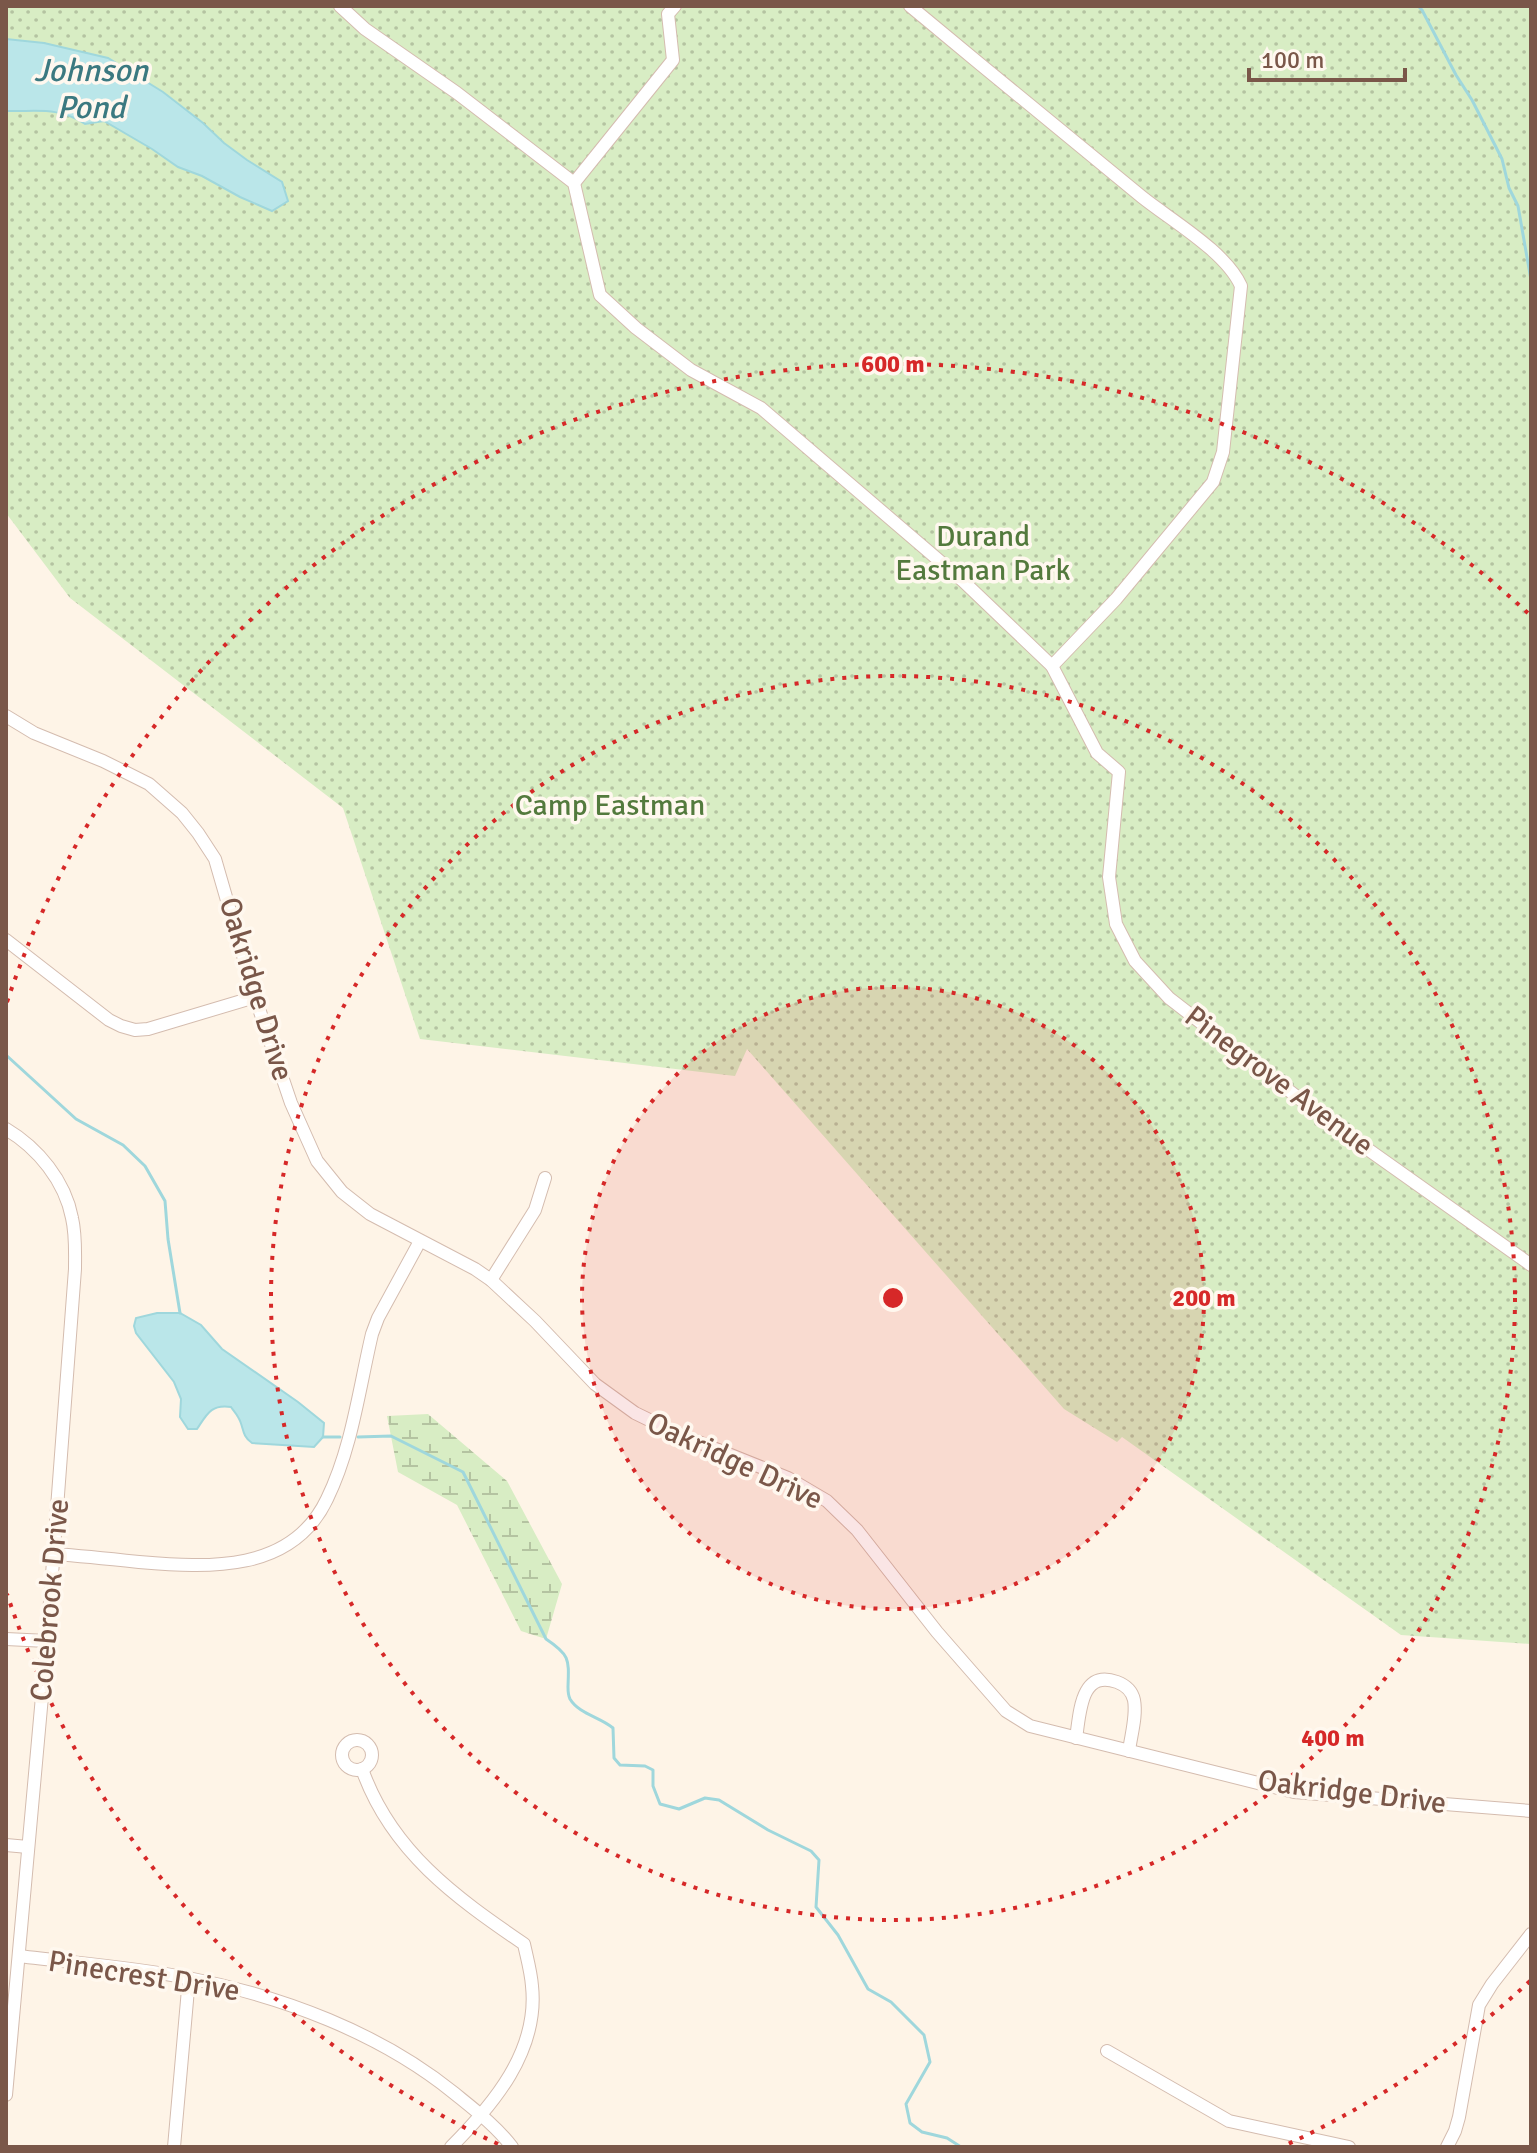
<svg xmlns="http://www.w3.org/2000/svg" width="1537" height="2153" viewBox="0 0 1537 2153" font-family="Signika,sans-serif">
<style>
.wetland{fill:url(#wetland-marsh)}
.park{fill:url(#park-dots)}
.water{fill:#bae6e9;stroke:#9fd7dc;stroke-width:2}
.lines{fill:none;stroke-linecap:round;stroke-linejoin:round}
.stream{stroke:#9fd7dc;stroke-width:3}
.minor-casing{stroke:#d4bcaf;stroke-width:14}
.minor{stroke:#fff;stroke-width:12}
.ring{fill:none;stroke:#d62828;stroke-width:4;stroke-dasharray:4 8}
.labels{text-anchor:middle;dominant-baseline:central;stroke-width:7;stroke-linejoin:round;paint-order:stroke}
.park-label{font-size:30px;fill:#537a3d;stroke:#fff8ef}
.street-label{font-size:30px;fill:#7a5749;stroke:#fff8ef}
.water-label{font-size:32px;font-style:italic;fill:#3b7980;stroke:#fff8ef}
.centre{fill:#d62828;stroke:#fff8ef;stroke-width:4}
.ring-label{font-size:24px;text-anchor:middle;font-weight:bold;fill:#d62828;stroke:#fff8ef;stroke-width:7;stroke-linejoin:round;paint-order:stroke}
</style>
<defs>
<pattern id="wetland-marsh" width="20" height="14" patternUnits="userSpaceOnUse" patternTransform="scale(2)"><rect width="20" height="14" fill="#d8edc4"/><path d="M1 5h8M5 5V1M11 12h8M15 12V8" fill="none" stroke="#b4c3a1"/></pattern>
<pattern id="park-dots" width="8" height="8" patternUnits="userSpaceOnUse" patternTransform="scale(2)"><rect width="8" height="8" fill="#d8edc4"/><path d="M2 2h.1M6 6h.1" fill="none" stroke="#b4c3a1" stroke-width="1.8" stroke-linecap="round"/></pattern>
</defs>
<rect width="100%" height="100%" fill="#fef4e7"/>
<polygon class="wetland" points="428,1414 507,1481 562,1584 546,1639 521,1631 457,1505 398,1472 387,1416"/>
<polygon class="park" points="6,6 1531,6 1531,1644 1401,1635 1122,1437 1117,1442 1064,1409 747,1049 735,1076 420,1039 343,808 70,598 6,513"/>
<g class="water">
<path d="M6,39L44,43L108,58L163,92L203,123L224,143L247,160L282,182L288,201L272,211L240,197L202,176L178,167L152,149L104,121L85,124C57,106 37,112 6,111Z"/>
<path d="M157,1313H180L201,1325L222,1349L298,1402L324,1423L323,1437L314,1447L252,1443C241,1436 244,1426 238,1417C236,1413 233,1410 231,1407C211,1404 207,1414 197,1429H188L180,1417L181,1399L174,1382L136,1333L134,1326L136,1318Z"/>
</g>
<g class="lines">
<g class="stream">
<polyline points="1418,6 1422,10 1456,75 1472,100 1502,159 1509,188 1518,206 1531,280"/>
<polyline points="6,1055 76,1119 123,1145 145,1166 165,1201 168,1239 180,1313"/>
<polyline points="323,1437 340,1437"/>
<path d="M358,1437L391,1436L463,1472L546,1639C570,1655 569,1659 568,1687C568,1693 568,1695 570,1699C579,1714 600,1717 613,1728L614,1758L620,1765L645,1766L653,1770V1786L660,1804L679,1809L705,1798L719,1800L768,1830L811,1851L819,1860L816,1907L838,1935L868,1989L891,2002L924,2035L930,2062L906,2104L910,2123L922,2132L947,2138L961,2147"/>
</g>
<g class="minor-casing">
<g id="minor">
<polyline points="340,6 365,29 457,93 574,183 600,295 636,328 691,370 761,408 963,581 1052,666 1097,753 1119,772 1109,877 1116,924 1135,961 1169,998 1231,1046 1335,1126 1531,1265"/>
<path d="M910,6C987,70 1064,133 1142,197C1172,221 1226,252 1241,286L1223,452L1213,482L1116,599L1052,666"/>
<polyline points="574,183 673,60 668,14 675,6"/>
<polyline points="6,716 34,733 103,761 149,784 182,813 198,833 215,859 255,997 291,1103 317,1161 342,1192 370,1214 475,1269 491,1280 535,1321 595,1384 635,1413 676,1433 788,1478 827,1501 857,1530 937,1632 1006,1711 1030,1726 1294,1792 1531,1811"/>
<polyline points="6,940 109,1020 121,1026 135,1030 148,1029 255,997"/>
<path d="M6,1129C38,1148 65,1181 72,1218C76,1235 75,1252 75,1269L47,1641L6,2095"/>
<polyline points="491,1280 535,1210 545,1178"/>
<path d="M54,1554C82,1556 111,1559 139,1562C208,1568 292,1573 327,1499C352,1448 359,1389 372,1334L378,1318L420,1241"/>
<polyline points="6,1639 47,1641"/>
<path d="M1076,1738C1080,1714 1080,1669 1117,1682C1125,1685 1132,1691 1134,1700C1137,1716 1131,1735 1129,1751"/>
<circle cx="357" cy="1755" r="15"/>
<path d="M362,1769C391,1851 455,1897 524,1944C527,1958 531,1972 532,1986C539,2051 493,2105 451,2147"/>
<polyline points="6,1845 28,1847"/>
<path d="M19,1956C75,1963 132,1967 188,1978C282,1996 380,2033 454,2093C475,2110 496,2126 512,2147"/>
<polyline points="1107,2051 1229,2121 1349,2147"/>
<polyline points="174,2147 189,1978"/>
<polyline points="1447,2147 1455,2131 1459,2117 1479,2005 1492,1984 1531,1934"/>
</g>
</g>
<use href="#minor" class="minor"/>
</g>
<circle cx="893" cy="1298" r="311" fill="#d62828" fill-opacity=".12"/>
<g class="ring">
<circle cx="893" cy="1298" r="311"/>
<circle cx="893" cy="1298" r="622"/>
<path d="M1530 1981A934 934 0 0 1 1288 2144M498 2144A934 934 0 0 1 7 1594M7 1002A934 934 0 0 1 1530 615"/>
</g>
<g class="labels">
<g class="park-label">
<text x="983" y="536">Durand<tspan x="983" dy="34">Eastman Park</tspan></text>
<text x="610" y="805">Camp Eastman</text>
</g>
<g class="street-label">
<text transform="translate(256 989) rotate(73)">Oakridge Drive</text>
<text transform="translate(1279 1081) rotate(37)">Pinegrove Avenue</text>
<text transform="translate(735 1461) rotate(25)">Oakridge Drive</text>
<text transform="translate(50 1600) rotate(-85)">Colebrook Drive</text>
<text transform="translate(1352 1792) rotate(7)">Oakridge Drive</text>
<text transform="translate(144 1976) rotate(9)">Pinecrest Drive</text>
</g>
<g class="water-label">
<text x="91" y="70">Johnson<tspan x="91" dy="37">Pond</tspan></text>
</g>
</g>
<circle cx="893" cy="1298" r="12" class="centre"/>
<g class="ring-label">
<text x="893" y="372">600 m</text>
<text x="1204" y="1306">200 m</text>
<text x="1333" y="1746">400 m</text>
</g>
<rect width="1537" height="2153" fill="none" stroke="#7a5749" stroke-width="16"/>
<path d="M1249 68v12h156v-12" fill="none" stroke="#7a5749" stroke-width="4"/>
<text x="1261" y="68" font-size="24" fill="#7a5749" stroke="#fff8ef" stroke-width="6" paint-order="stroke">100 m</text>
</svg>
